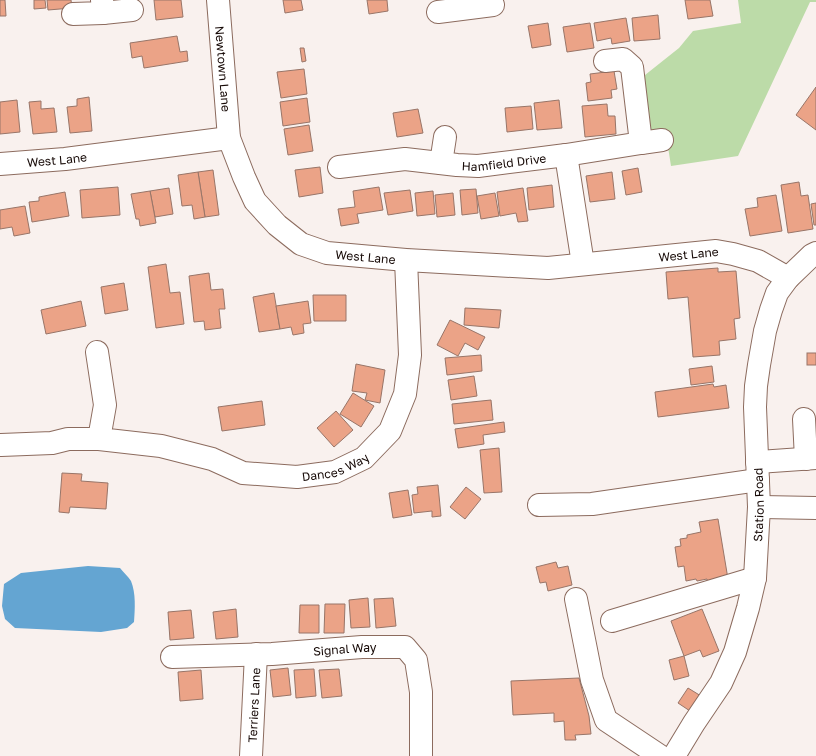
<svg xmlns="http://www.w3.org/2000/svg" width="816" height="756" viewBox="0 0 816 756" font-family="'Golos Text',sans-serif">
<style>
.green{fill:#bcdba8}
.water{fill:#64a5d2}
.building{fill:#eba387;stroke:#987568}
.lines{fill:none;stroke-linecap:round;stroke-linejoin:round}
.minor-casing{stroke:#8c6b5e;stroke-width:24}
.minor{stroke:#fff;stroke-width:22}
.labels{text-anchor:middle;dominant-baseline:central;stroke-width:3;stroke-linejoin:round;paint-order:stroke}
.street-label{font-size:12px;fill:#160906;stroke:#fff}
</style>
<rect width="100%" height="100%" fill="#f9f1ee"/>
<polygon class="green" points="738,0 816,0 816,2 810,2 738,156 671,166 668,147 648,134 640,79 679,48 693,31 741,23"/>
<path class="water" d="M88,566L120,568C123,572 128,576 131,581C136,593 135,609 134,622L127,628L101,632L15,628L5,619L2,606L4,584L21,573Z"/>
<g class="building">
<polygon points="0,0 5,0 6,16 0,16"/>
<polygon points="34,0 45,0 46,8 34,9"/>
<polygon points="47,0 71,0 72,8 48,10"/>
<polygon points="154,0 181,0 183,17 156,20"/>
<polygon points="283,0 301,0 303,10 285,13"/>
<polygon points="367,0 387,0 388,11 369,14"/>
<polygon points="685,0 710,0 713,16 688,19"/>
<polygon points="658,15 660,39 634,41 632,18"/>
<polygon points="626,18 630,41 612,44 611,38 597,41 594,23"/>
<polygon points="548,23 551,45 532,48 528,26"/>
<polygon points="590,23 594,48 567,52 563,27"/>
<polygon points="177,36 180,52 187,51 188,61 144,68 142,56 132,58 130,43"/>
<polygon points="300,48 304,48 306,61 302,62"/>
<polygon points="304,69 307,94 281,98 277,72"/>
<polygon points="614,71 617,89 611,90 612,98 588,101 586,83 591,82 590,74"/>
<polygon points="816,87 816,130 796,115"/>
<polygon points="89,97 92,131 70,133 67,107 77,106 77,99"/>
<polygon points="307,98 310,122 283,126 280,102"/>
<polygon points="17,100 20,132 0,134 0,102"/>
<polygon points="559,100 562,128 537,130 534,103"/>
<polygon points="41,101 41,109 54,108 57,132 33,134 29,102"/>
<polygon points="607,104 608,116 615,116 616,134 585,137 582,106"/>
<polygon points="531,106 533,129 507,132 505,108"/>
<polygon points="418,109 423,133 397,137 393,113"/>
<polygon points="309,125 313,151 288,155 284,129"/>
<polygon points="320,167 323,193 299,197 295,170"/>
<polygon points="638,168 642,192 626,195 622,171"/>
<polygon points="213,170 219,215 205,217 198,172"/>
<polygon points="198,172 205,217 194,219 192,205 182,206 178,175"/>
<polygon points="612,172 615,199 590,202 586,176"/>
<polygon points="799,182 801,196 808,195 813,229 788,233 781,185"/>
<polygon points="552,185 554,207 529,210 527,188"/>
<polygon points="118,187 120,215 82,218 80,190"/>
<polygon points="379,187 383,210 357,214 359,223 341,226 338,209 355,207 353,191"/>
<polygon points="169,188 173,214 155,217 150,191"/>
<polygon points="523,188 528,221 518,222 516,213 500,216 497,192"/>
<polygon points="476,189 478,213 462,215 460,190"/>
<polygon points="410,190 413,211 388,215 384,193"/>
<polygon points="150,191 156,223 140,226 139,219 136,219 131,194"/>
<polygon points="433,191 435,214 417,216 415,193"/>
<polygon points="65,192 69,216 32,222 29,202 39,201 39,197"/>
<polygon points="453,193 455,215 437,217 435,195"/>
<polygon points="495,193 499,216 481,219 477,196"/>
<polygon points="776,195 782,231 750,236 745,209 758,207 757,198"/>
<polygon points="816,203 816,225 814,225 811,204"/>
<polygon points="25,206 30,233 14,236 12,227 0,229 0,210"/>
<polygon points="166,264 170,293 180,292 184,324 156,328 148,267"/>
<polygon points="718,268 718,272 736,271 740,318 734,319 736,339 719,341 720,355 693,357 688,297 668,299 666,272"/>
<polygon points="209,273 211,290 223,289 225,309 219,309 221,328 205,330 204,321 194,322 189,276"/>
<polygon points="124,283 128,310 105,314 101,287"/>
<polygon points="274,293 280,329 259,332 253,297"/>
<polygon points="313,295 346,295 346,321 314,321"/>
<polygon points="81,301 86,326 46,334 41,310"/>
<polygon points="308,301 311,323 303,324 304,333 293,335 291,327 280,329 276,306"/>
<polygon points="465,308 501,310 499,328 464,325"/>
<polygon points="450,320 485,337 478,350 465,343 458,356 437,345"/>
<rect x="807" y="353" width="9" height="12"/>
<polygon points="481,355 482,371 447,375 445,358"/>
<polygon points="356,364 385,370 380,403 365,400 367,393 352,391"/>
<polygon points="712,366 714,382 691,385 689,369"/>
<polygon points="474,376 477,396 451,400 448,380"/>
<polygon points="713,384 714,387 726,385 729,408 658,417 655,392"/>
<polygon points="353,393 374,406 361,427 340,414"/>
<polygon points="491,400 493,420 454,424 452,404"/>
<polygon points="262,401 265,425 222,431 218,407"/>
<polygon points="336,411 353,430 334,447 317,428"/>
<polygon points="504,422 505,432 483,435 484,444 458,448 455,429"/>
<polygon points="499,448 502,492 484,493 480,450"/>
<polygon points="62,473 82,474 81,481 108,483 106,509 70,507 69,513 59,512"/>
<polygon points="438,485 441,516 432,517 432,511 414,513 412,495 418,494 417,487"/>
<polygon points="466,487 481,499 465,519 450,507"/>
<polygon points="408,490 412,515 393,518 389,493"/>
<polygon points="718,519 728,579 708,583 707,579 697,581 696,579 686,581 684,566 678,567 675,547 681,546 680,539 687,538 687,535 701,532 699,522"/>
<polygon points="556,562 558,568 568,566 572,585 548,591 546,582 540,583 536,567"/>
<polygon points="368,598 370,627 351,628 349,600"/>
<polygon points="393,598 396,626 376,628 374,599"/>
<polygon points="325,604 345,604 344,633 324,633"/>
<polygon points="300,605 319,605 319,633 299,633"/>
<polygon points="236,609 238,637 216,639 213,612"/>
<polygon points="702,609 719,651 703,657 700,650 684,656 671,621"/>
<polygon points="191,610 194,638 170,640 168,612"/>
<polygon points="684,656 689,676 674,680 669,660"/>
<polygon points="288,668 291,695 273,697 270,670"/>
<polygon points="314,669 316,696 296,698 294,670"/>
<polygon points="339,669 342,696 322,698 319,670"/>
<polygon points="201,670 203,699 180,701 178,672"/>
<polygon points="579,678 589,716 591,734 575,735 576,740 565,740 564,721 554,722 554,713 513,715 511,681"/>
<polygon points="688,688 701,696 690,711 678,703"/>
</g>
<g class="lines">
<g class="minor-casing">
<g id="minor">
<path id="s1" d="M218,0L229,138L244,177L255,201L277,225L301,244L327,253L406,260L548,268L716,251L733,254L758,261L788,278"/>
<polyline points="438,12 493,5"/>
<polyline points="103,13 132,10"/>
<polyline points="73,14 103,13 102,0"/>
<polyline points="641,143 662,140"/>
<polyline points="566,155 583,264"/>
<polyline points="441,163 445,137"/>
<path id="s2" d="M0,164L65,159L229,138"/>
<path id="s3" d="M339,167L405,159L457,165L478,166L566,155L641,143L632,67L623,59L605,61"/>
<path id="s4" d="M97,352L105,405L99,439L161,446L212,459L243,473L297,477L335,472L364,458L390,431L405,394L410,355L406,260"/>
<polyline points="804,419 806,459"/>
<polyline points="1,445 52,443 68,439 99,439"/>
<polyline points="757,462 816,458"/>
<polyline points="539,505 592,504 758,480"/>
<polyline points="759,507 816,508"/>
<polyline points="576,599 592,680 606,720 660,756"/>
<polyline points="612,621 755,578"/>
<path id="s5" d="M172,657L272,654L362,647H405L416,660L421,692V756"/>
<path id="s6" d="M251,756L256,654"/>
<path id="s7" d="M674,756L694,723L721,683L735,652L748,608L755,578L759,507L755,407L756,386L759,365L765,331L771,310L777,293L788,278L812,255L816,253"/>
</g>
</g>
<use href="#minor" class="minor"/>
</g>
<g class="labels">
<g class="street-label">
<text stroke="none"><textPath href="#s1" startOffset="69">Newtown Lane</textPath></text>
<text stroke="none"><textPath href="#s2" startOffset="57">West Lane</textPath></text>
<text stroke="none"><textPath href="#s3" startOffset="166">Hamfield Drive</textPath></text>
<text stroke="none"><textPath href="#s1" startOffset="660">West Lane</textPath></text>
<text stroke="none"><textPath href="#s1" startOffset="336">West Lane</textPath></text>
<text stroke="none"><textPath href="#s4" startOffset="331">Dances Way</textPath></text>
<text stroke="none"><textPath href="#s7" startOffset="271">Station Road</textPath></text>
<text stroke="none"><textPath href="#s5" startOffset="173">Signal Way</textPath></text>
<text stroke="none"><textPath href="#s6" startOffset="51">Terriers Lane</textPath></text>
</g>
</g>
</svg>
